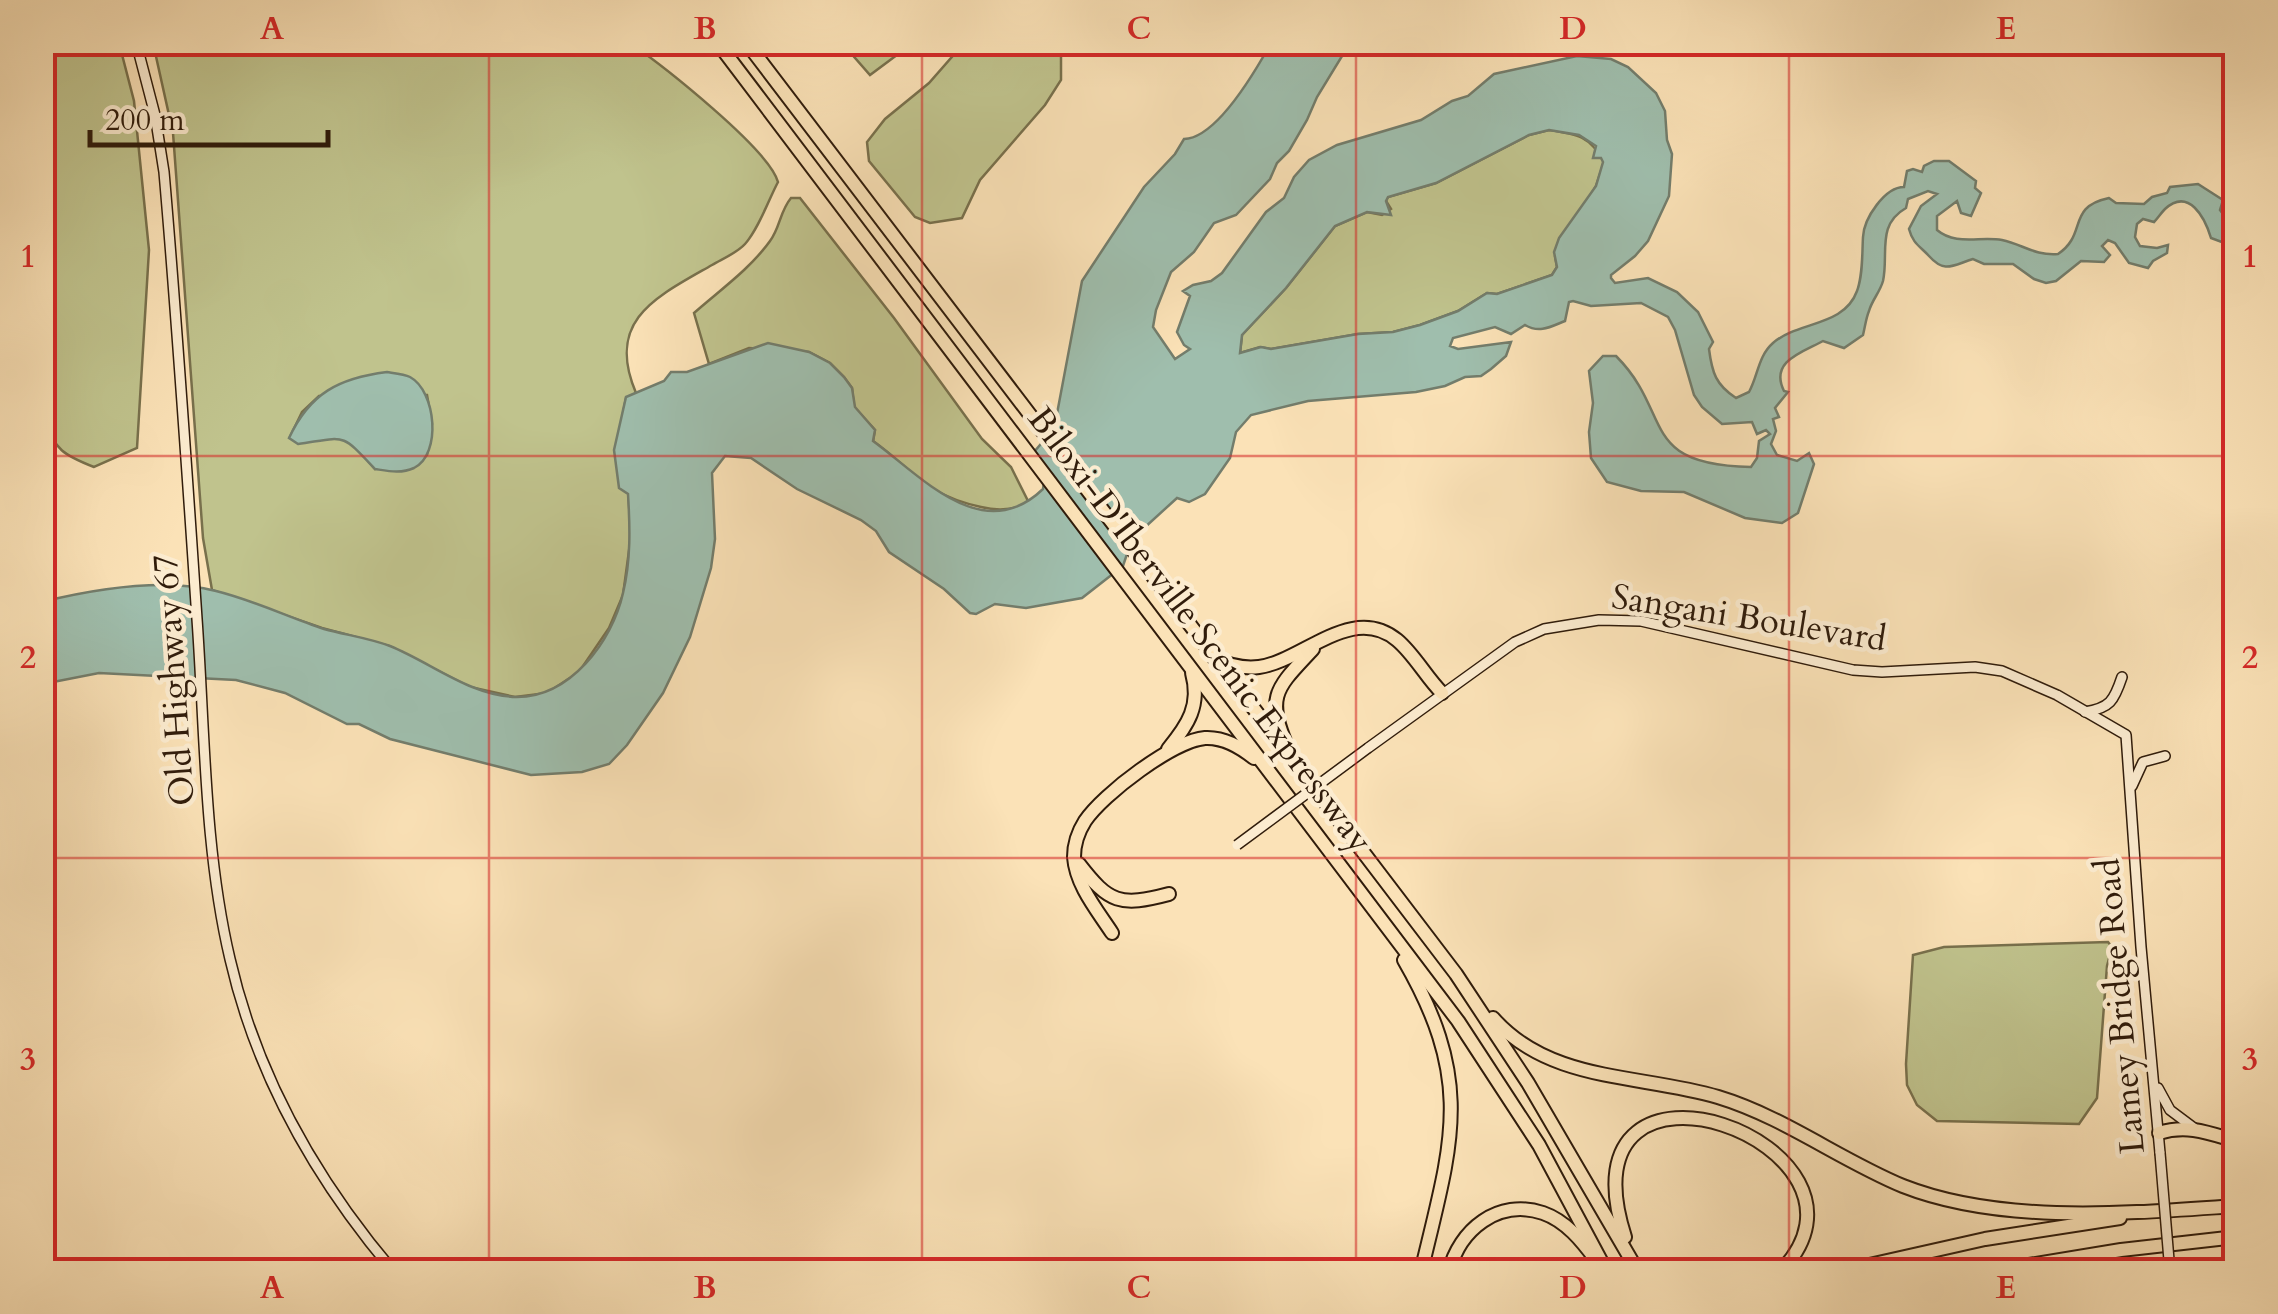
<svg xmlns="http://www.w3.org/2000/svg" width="2278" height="1314" viewBox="0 0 2278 1314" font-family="Cardo,serif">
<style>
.green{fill:#c0c38d;stroke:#78704c;stroke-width:2.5;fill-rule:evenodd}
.water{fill:#9fbead;stroke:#737d6c;stroke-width:2.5;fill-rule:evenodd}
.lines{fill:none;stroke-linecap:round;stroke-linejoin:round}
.secondary-casing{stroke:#301c0b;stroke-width:12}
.highway-casing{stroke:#301c0b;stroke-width:16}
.secondary{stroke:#fcecd0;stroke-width:9}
.highway{stroke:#fbe2b7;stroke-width:12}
.secondary-bridge-casing{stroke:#301c0b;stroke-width:12;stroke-linecap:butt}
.secondary-bridge{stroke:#fcecd0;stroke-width:9}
.grid{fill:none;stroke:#d62828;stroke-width:2.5;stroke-opacity:0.55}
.labels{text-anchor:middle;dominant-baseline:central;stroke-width:9;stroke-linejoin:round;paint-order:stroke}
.street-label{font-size:35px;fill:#301c0b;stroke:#fcecd0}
.neatline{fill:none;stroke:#d62828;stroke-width:4}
.grid-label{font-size:32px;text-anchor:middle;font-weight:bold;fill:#d62828}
</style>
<rect width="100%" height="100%" fill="#fbe2b7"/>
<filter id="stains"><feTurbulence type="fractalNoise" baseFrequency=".002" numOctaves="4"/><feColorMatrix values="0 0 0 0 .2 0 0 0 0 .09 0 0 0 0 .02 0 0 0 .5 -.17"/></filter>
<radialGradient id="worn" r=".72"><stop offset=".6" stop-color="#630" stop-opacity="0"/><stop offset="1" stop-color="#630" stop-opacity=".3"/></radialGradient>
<g class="green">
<polygon points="965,42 1043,43 1061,52 1061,80 1045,105 980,180 962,218 930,223 915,217 869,161 867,142 885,119 929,83"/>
<path d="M42,43H119L134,101L149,250L137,448L94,467C63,455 56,450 43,420Z"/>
<path d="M153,43H630C662,65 769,149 778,182C768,201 759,228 745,244C737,253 722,259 712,265C656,297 605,320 636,393L626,398L623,413L631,536L623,595L609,628L579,672L547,693L515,697L470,687L389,646L322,628L212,590L203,538L173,133ZM427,395L432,424L427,455L375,469L353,443L338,438L290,437L302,412L319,396Z"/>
<polygon points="842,43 913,43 870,75"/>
<path d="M1549,130C1577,134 1590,136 1604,162L1596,186L1555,256L1557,267L1552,275L1497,294L1487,293L1458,311L1420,325L1393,332L1358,334L1271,349L1260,347L1240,353L1242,335L1286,288L1335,226L1367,212L1382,215L1391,209L1386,201L1388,197L1436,183L1529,135Z"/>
<path d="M791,198H800L894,318L982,439L1011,467L1029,503C1014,510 997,511 981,507C925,495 916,472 873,441L875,430L854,407L852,388L844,377L830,363L809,352L749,348L709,364L694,313C720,290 750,269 770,241C780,228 780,211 791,198Z"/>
<polygon points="2108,942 2112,947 2107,966 2097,1098 2079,1124 1937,1121 1917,1105 1907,1085 1906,1064 1913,955 1944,947"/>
</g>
<g class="water">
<path d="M1271,43H1350L1317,97L1307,120L1289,151L1277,163L1270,179L1236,215L1214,223L1194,252L1171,272L1156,310L1153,327L1175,359L1190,349L1184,345L1177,332L1190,296L1183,291L1193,285L1211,281L1222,273L1266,212L1284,198L1294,177L1309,160L1337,145L1421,120L1452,101L1468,96L1494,74L1577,56L1611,59L1628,67L1656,93L1665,111L1667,140L1672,154L1669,196L1648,241L1635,256L1611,275V278L1615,283L1648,278L1677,292L1698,312L1713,342L1709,349C1712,373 1716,385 1736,398L1749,392C1758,376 1758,356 1773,343C1798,321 1844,327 1857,291C1863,275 1862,254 1863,237C1864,218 1885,187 1904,187L1907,171L1913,169L1922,172L1924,166L1934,161H1949L1976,181L1975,188L1981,193L1971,216L1961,213L1957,201L1937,216V230C1956,246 1980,236 2002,240C2022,244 2035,256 2058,254C2088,234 2066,207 2109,198L2116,203L2144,204L2152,197L2167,193L2170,187L2198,184L2223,200L2220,210L2235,230V247L2211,238C2205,218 2189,187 2165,209C2161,213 2158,218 2154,222L2143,219L2137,224L2135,237L2140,246L2157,248L2168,245L2167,253L2153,261L2148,268L2129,263L2115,243L2108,240L2102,246L2110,255L2104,262L2081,261L2056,281L2046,283L2034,279L2013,264H1984L1973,259C1953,265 1945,274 1929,256C1920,246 1913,244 1909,229L1921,206L1937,194L1928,191L1908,199L1906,208C1876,225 1889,254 1883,281C1880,292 1872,300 1869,311C1866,318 1865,327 1863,335L1844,348L1823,341C1803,352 1769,361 1784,391L1788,392L1775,408L1779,417L1773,419L1776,431L1771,444L1777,455L1797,461L1809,453L1814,464L1798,513L1782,523L1745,518L1684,492L1641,491L1607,482L1591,458L1589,432L1593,403L1589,371L1603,356H1616C1674,414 1637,465 1751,467L1757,458L1759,441L1770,434L1766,430L1757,434L1752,422L1722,424L1702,407L1694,395L1675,330L1668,317L1641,303L1591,306L1573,301L1569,302L1565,321C1552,326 1540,334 1525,325L1511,334L1495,327L1453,338L1450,346L1458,349L1511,342L1506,356L1491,369L1481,376L1465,377L1445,386L1416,392L1308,401L1251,415L1236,432L1230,458L1205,494L1189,502L1177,498L1132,539L1123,566L1082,598L1026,608L995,604L976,614L970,613L944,589L889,552L876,531L861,520L797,489L751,458L725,456L712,473L715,539L711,568L690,637L663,693L627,745L609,764L582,772L531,775L390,739L359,724H347L285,693L236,680L99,673L43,684L42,602C95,589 163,578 216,591C253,600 288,617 324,629C346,635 369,638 390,646C432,663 470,696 517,697C570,697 612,642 623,593C631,560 630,527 628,494L619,488L614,450L626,397L664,381L671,372H687L768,343L809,352L830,363L844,377L852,388L855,407L875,430L873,441C921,476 983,547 1043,489L1044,482L1034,452L1051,432L1056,419L1082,281L1144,187L1175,154L1184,139C1217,138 1256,70 1271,43ZM1549,130L1579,135L1596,146L1593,158H1601L1603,162L1596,186L1559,238L1554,252L1557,267L1552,275L1497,294L1487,293L1458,311L1420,325L1393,332L1358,334L1271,349L1261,347L1240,353L1242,335L1286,288L1335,226L1367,212L1391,215L1386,201L1388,197L1436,183L1529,135Z"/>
<path d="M387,372C393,373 404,374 410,377C436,391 442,454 414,468C401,474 388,471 375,469C340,432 347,437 298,444L289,438C310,393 339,378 387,372Z"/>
</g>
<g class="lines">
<g class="secondary-casing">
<g id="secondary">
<path d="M136,42L155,115L164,172C177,321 187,470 197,619C205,731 204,849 230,959C257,1077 316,1180 394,1272"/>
<path d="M2085,712C2110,708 2114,701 2122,677"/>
<polyline points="1368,748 1515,642 1544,629 1599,620 1641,621 1853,670 1882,672 1975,667 2002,671 2057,695 2126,735 2141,947 2160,1153"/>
<polyline points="2132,786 2143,762 2165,756"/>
<polyline points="2158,1088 2170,1110 2194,1128"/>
</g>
</g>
<g class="highway-casing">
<g id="highway">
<polyline points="717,42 1458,1021 1539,1145 1607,1272"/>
<polyline points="746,42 1456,974 1528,1083 1633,1263"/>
<path d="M1214,658C1228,665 1243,669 1259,667C1303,661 1352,603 1397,640C1414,654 1426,677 1442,693"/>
<path d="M1288,748C1264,695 1278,687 1313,649"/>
<path d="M1168,749C1188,725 1201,705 1192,673"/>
<path d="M1079,864C1109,903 1120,907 1169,894"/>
<path d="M1112,933C1097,910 1076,885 1074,857C1074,844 1078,832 1085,821C1103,794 1173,741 1205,738C1224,737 1240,747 1254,758"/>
<path d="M1404,960C1475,1083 1452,1142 1421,1272"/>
<path d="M1493,1018C1550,1083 1641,1074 1718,1097C1784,1117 1840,1160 1903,1186C2002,1225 2131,1213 2236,1206"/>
<path d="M2159,1133C2187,1124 2209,1133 2236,1141"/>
<path d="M1625,1237C1554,1018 1905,1145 1780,1272"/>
<path d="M1449,1272C1459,1230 1498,1198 1543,1213C1566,1221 1582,1241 1596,1260"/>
<polyline points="1838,1272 1985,1239 2120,1218"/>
<polyline points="1986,1272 2121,1250 2236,1237"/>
</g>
</g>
<use href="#secondary" class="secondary"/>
<use href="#highway" class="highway"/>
<g class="secondary-bridge-casing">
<g id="secondary-bridge">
<polyline points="1237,845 1368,748"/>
<polyline points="2160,1153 2170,1272"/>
</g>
</g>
<use href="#secondary-bridge" class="secondary-bridge"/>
</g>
<path class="grid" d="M489,42V1272M922,42V1272M1356,42V1272M1789,42V1272M42,456H2236M42,858H2236"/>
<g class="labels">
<g class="street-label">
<text transform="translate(1749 618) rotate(9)">Sangani Boulevard</text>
<text transform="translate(1200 630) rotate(53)">Biloxi-D'Iberville Scenic Expressway</text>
<text transform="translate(174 680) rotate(-94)">Old Highway 67</text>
<text transform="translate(2120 1006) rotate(-95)">Lamey Bridge Road</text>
</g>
</g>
<rect width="2278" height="1314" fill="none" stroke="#fbe2b7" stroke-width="110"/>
<path d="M90 130v15h238v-15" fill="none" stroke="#301c0b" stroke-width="5"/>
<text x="105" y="130" font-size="30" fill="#301c0b" stroke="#fcecd0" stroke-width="8" paint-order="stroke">200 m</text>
<rect x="55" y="55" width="2168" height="1204" class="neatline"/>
<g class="grid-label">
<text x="272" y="39">A</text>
<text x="705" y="39">B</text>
<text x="1139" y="39">C</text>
<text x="1573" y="39">D</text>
<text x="2006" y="39">E</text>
<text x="28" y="267">1</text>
<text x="2250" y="267">1</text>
<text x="28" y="668">2</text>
<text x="2250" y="668">2</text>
<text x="28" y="1070">3</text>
<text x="2250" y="1070">3</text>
<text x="272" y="1298">A</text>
<text x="705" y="1298">B</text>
<text x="1139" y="1298">C</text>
<text x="1573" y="1298">D</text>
<text x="2006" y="1298">E</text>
</g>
<rect width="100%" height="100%" filter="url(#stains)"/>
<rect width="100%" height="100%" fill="url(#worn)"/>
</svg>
